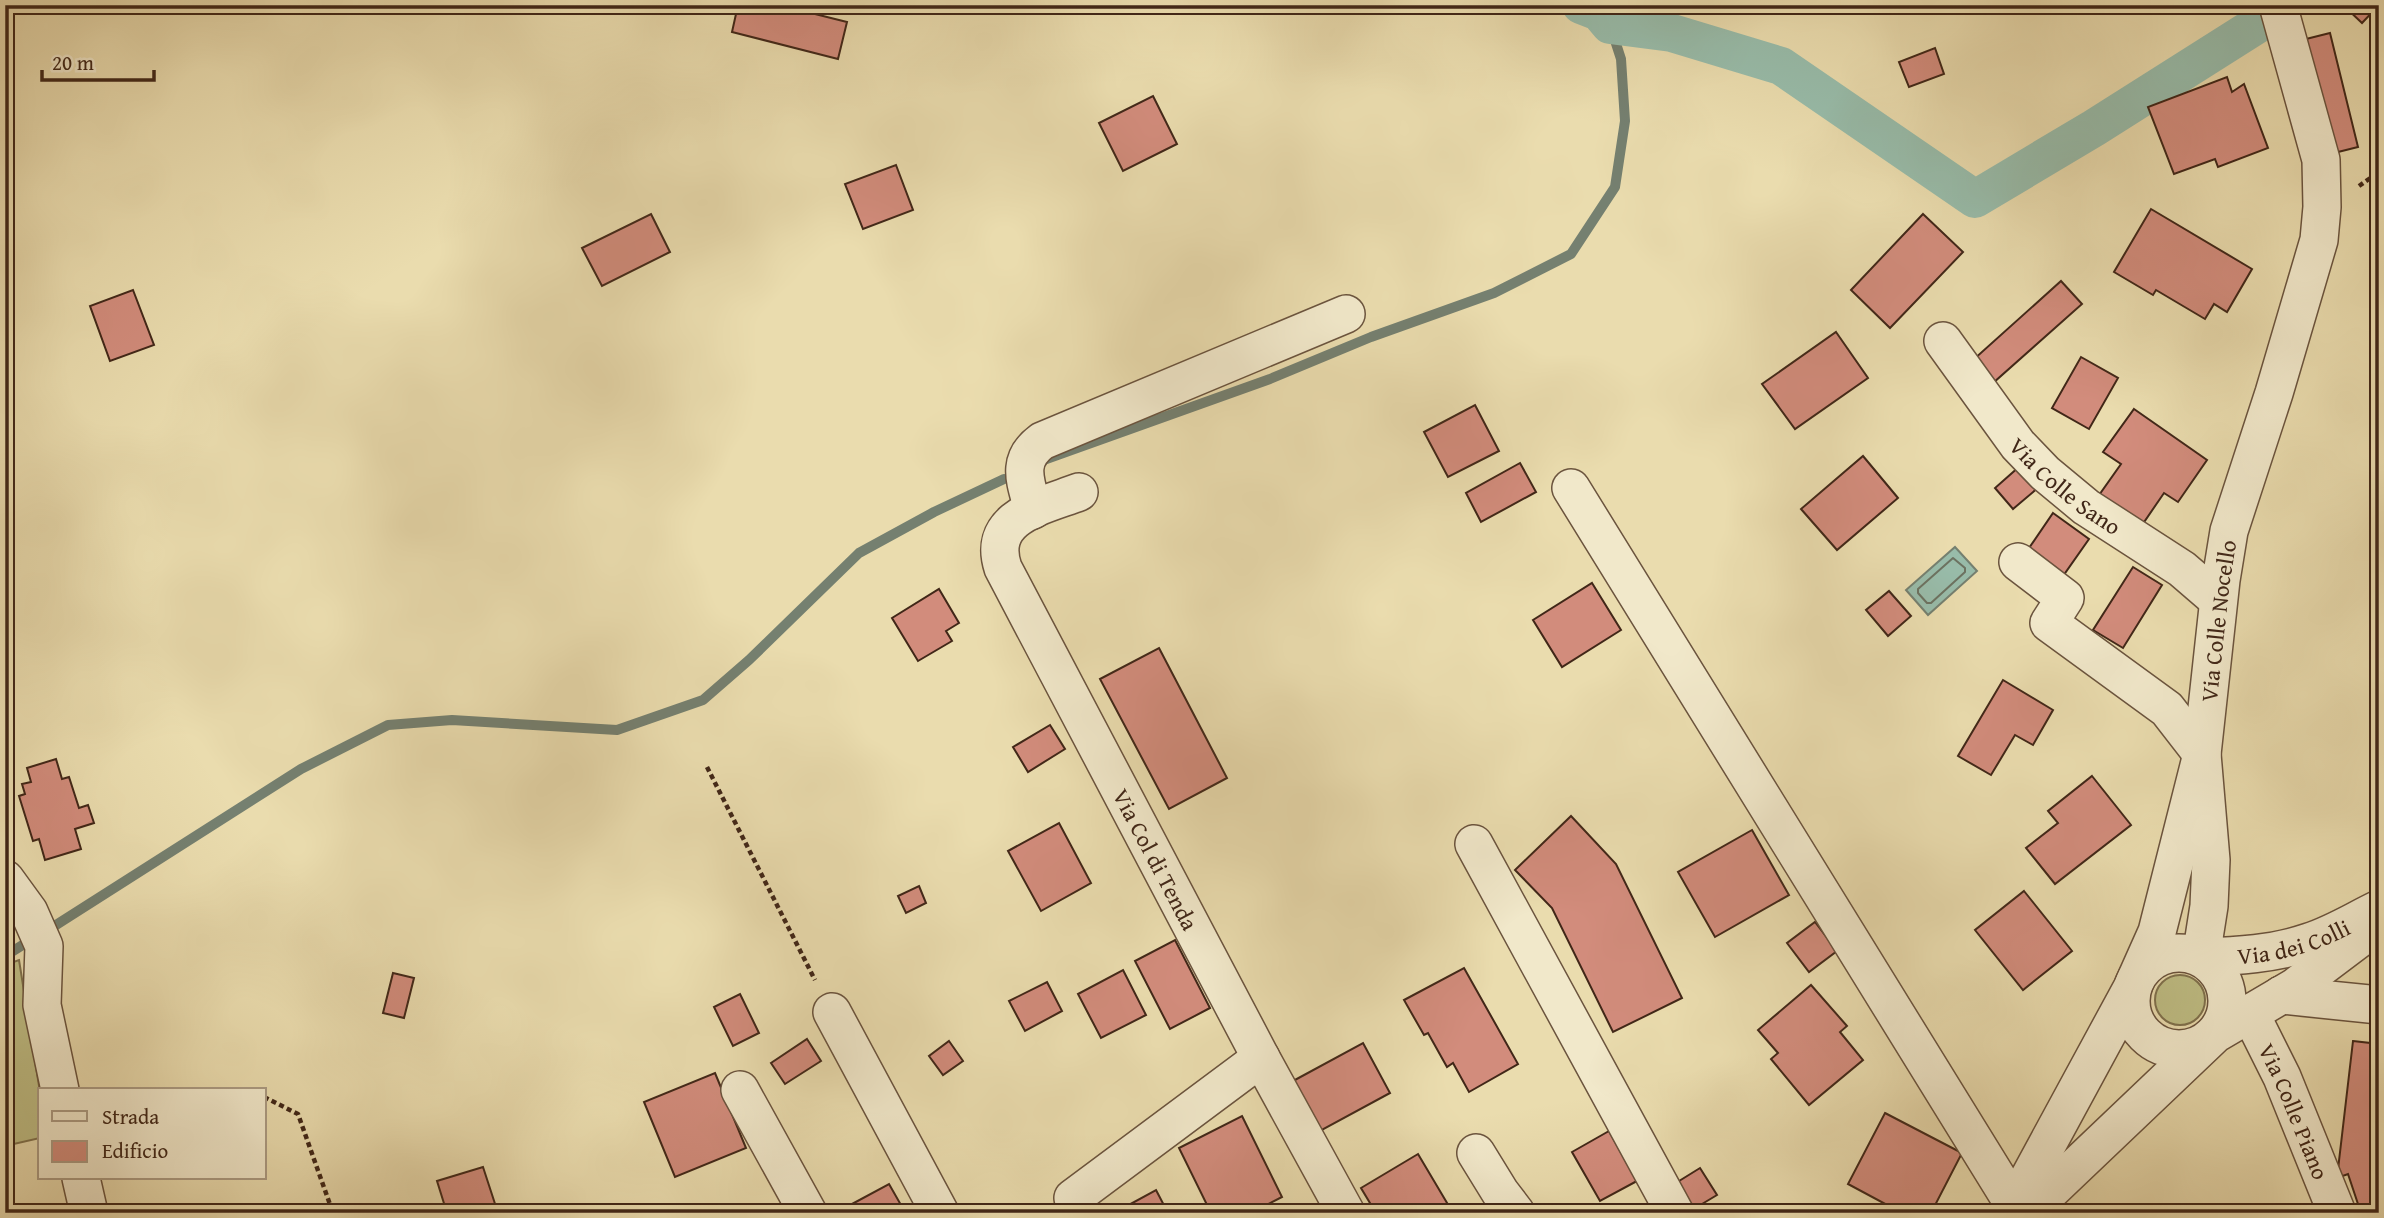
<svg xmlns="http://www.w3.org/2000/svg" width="2384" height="1218" viewBox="0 0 2384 1218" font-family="'Gentium Book Plus',serif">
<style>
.green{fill:#bfbe85;stroke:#80724e;stroke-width:2}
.water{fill:#98bcaa;stroke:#758070;stroke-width:2}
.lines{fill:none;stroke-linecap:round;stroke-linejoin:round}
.shore{stroke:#6c7261;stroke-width:2}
.stream{stroke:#758070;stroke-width:10}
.canal{stroke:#98bcaa;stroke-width:38}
.building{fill:#d28c7c;stroke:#412718;stroke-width:2}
.street-casing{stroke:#6b543e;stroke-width:40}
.path{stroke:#412718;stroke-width:4.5;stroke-dasharray:5 3.5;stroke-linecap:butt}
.street{stroke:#f1e8ca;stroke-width:37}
.labels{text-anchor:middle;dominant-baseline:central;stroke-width:6;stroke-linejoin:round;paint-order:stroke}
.street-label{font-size:23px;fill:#412718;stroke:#f1e8ca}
</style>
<rect width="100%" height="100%" fill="#eadcae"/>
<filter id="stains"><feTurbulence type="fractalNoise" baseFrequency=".00286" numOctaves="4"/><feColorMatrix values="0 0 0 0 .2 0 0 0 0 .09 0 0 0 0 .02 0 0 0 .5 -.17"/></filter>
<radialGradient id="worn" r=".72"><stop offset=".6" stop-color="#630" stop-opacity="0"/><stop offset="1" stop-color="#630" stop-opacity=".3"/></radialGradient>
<g class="green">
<polygon points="19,960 40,1092 40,1138 5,1146 5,965"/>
<circle cx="2180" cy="1000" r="25"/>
</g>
<polygon class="water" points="1955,547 1977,571 1928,615 1906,590"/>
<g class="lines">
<polygon class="shore" points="1953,558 1965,568 1965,572 1931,603 1927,603 1918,593 1918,589"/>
<g class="stream">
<polyline points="1038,462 1270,379 1371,337 1494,293 1571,254 1615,187 1625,121 1621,59 1610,25"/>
<polyline points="45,932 301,769 388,725 452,720 617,730 703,700 749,660 859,553 934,512 1004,479"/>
<polyline points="5,956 29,941"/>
</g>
<polyline class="canal" points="1581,5 1599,12 1610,25 1672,33 1781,66 1975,199 2094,128 2263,21"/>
</g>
<g class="building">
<polygon points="738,5 779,5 847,22 838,59 732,32"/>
<polygon points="2343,5 2379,5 2362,23"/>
<polygon points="2330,33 2358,147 2326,155 2298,41"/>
<polygon points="1935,48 1944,74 1909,87 1899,62"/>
<polygon points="2227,77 2232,92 2244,84 2268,148 2218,167 2215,159 2174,174 2148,107"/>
<polygon points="1153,96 1177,144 1123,171 1099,123"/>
<polygon points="896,165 913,210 863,229 845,184"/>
<polygon points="2151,209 2252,269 2227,312 2214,304 2205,319 2156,290 2153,295 2114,272"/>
<polygon points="651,214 670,252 602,286 582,248"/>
<polygon points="1923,214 1963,252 1890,328 1851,290"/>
<polygon points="2061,281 2082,304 1993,383 1973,360"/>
<polygon points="133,290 154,345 110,361 90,306"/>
<polygon points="1836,332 1868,378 1795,429 1762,384"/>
<polygon points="2081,357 2118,378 2089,429 2052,408"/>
<polygon points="1475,405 1499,451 1448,477 1424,432"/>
<polygon points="2134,409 2207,460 2178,502 2164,493 2140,528 2097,498 2121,464 2103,452"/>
<polygon points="1863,456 1898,498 1837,550 1801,509"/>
<polygon points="1520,463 1536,492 1481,522 1466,493"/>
<polygon points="2020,466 2039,487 2013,509 1995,488"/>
<polygon points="2053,513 2089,539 2063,576 2027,551"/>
<polygon points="2133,567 2162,585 2123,648 2093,630"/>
<polygon points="1592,583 1621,630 1562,667 1533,620"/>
<polygon points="939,589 959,623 946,631 952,641 918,661 892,618"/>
<polygon points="1889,591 1911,616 1888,636 1866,610"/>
<polygon points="1159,648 1227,778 1169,809 1100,679"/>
<polygon points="2003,680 2053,710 2033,745 2015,735 1991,775 1958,756"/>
<polygon points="1050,725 1065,749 1028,772 1013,747"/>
<polygon points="56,759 62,779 69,777 79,808 88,805 94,823 75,829 81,849 45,860 39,839 33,841 19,796 25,794 22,784 31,782 27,768"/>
<polygon points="2092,776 2131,825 2055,884 2026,848 2058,823 2048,811"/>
<polygon points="1571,816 1616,864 1682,998 1613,1032 1552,908 1515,870"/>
<polygon points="1059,823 1091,883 1041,911 1008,851"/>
<polygon points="1752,830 1789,895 1715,937 1678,872"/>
<polygon points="919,886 926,903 906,913 898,896"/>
<polygon points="2024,891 2072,951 2023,990 1975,930"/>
<polygon points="1815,922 1837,951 1809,972 1787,943"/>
<polygon points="1175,940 1210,1008 1170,1029 1135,961"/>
<polygon points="1464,968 1518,1064 1469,1092 1453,1063 1447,1067 1428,1033 1424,1035 1404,1000"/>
<polygon points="1123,970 1146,1015 1101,1038 1078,994"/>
<polygon points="393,973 414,978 404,1018 383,1013"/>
<polygon points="1047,982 1062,1011 1025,1031 1009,1001"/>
<polygon points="1811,985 1847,1026 1840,1032 1863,1060 1809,1105 1771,1059 1778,1053 1758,1030"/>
<polygon points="740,994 759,1033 733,1046 714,1007"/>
<polygon points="807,1039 821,1061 785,1084 771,1063"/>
<polygon points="949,1041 963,1061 943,1075 929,1056"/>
<polygon points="2353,1041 2379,1044 2379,1213 2361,1213 2348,1174 2337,1178"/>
<polygon points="1363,1043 1390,1093 1320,1131 1293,1081"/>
<polygon points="715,1073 746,1148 675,1177 644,1102"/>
<polygon points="1885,1113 1962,1153 1931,1213 1902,1213 1848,1184"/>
<polygon points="1242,1116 1282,1197 1251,1213 1211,1213 1179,1148"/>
<polygon points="1609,1131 1637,1181 1600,1201 1572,1152"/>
<polygon points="1418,1154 1453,1213 1376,1213 1361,1188"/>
<polygon points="483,1167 498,1213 447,1213 437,1181"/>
<polygon points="1700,1168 1717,1195 1687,1213 1671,1186"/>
<polygon points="889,1184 901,1205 886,1213 857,1213 852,1204"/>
<polygon points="1156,1190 1168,1213 1114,1213"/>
</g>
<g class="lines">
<g class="street-casing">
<g id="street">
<path id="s1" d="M1943,341L2018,445L2045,473L2086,507L2182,569L2218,600"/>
<polyline points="1571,488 2014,1205"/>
<path id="s2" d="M1079,492C1043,506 986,516 1003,568L1261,1058L1346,1213"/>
<path d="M1033,510C1026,482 1015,461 1042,441L1346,314"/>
<path id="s3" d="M2018,562L2065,598L2049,623L2167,709L2202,754L2211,860L2209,906L2201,957C2237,956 2274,954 2309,942C2334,934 2356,920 2379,909"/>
<polyline points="1474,844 1675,1213"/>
<polyline points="5,879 29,912 44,946 42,1005 60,1090"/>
<circle cx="2179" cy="1001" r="48"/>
<polyline points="2281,995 2379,1005"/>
<polyline points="832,1012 940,1213"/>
<path id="s4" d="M2250,1013L2282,1077L2337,1213"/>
<polyline points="740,1090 808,1213"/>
<polyline points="1476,1153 1500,1192 1516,1213"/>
<polyline points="81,1178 89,1213"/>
<polyline points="1073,1198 1261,1058"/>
<path id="s5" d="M2010,1213L2132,988L2157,932L2202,754L2221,580L2229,531L2274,393L2319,240L2322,207L2321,160L2278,5"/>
<polyline points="2027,1213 2215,1034 2295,987 2368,932"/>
</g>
</g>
<g class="path">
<polyline points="2359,186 2379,172"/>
<polyline points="707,767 815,980"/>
<polyline points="264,1097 298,1114 333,1213"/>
</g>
<use href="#street" class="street"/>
</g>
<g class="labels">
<g class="street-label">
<text stroke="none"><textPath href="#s1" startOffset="191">Via Colle Sano</textPath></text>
<text stroke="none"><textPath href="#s5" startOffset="635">Via Colle Nocello</textPath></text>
<text stroke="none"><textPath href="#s2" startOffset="452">Via Col di Tenda</textPath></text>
<text stroke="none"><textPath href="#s3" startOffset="590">Via dei Colli</textPath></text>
<text stroke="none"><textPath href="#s4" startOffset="108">Via Colle Piano</textPath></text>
</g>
</g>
<rect width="2384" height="1218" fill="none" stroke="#eadcae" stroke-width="28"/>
<rect x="7" y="7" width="2370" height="1204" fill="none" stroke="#412718" stroke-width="3.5"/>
<rect x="14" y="14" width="2356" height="1190" fill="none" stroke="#412718" stroke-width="2"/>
<rect x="38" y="1088" width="228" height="91" fill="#f1e8ca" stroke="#ab9b83" stroke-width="2"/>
<rect x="52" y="1111" width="35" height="10" fill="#f1e8ca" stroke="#ab9b83" stroke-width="2"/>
<text x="102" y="1124" font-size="21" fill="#412718">Strada</text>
<rect x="52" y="1141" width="35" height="21" fill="#d28c7c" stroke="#ab9b83" stroke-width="2"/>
<text x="102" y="1158" font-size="21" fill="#412718">Edificio</text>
<path d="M42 70v10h112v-10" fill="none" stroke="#412718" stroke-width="3.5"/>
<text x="52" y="70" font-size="21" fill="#412718" stroke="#f1e8ca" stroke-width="5" paint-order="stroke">20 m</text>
<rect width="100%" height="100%" filter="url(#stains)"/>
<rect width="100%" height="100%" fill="url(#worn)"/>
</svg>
